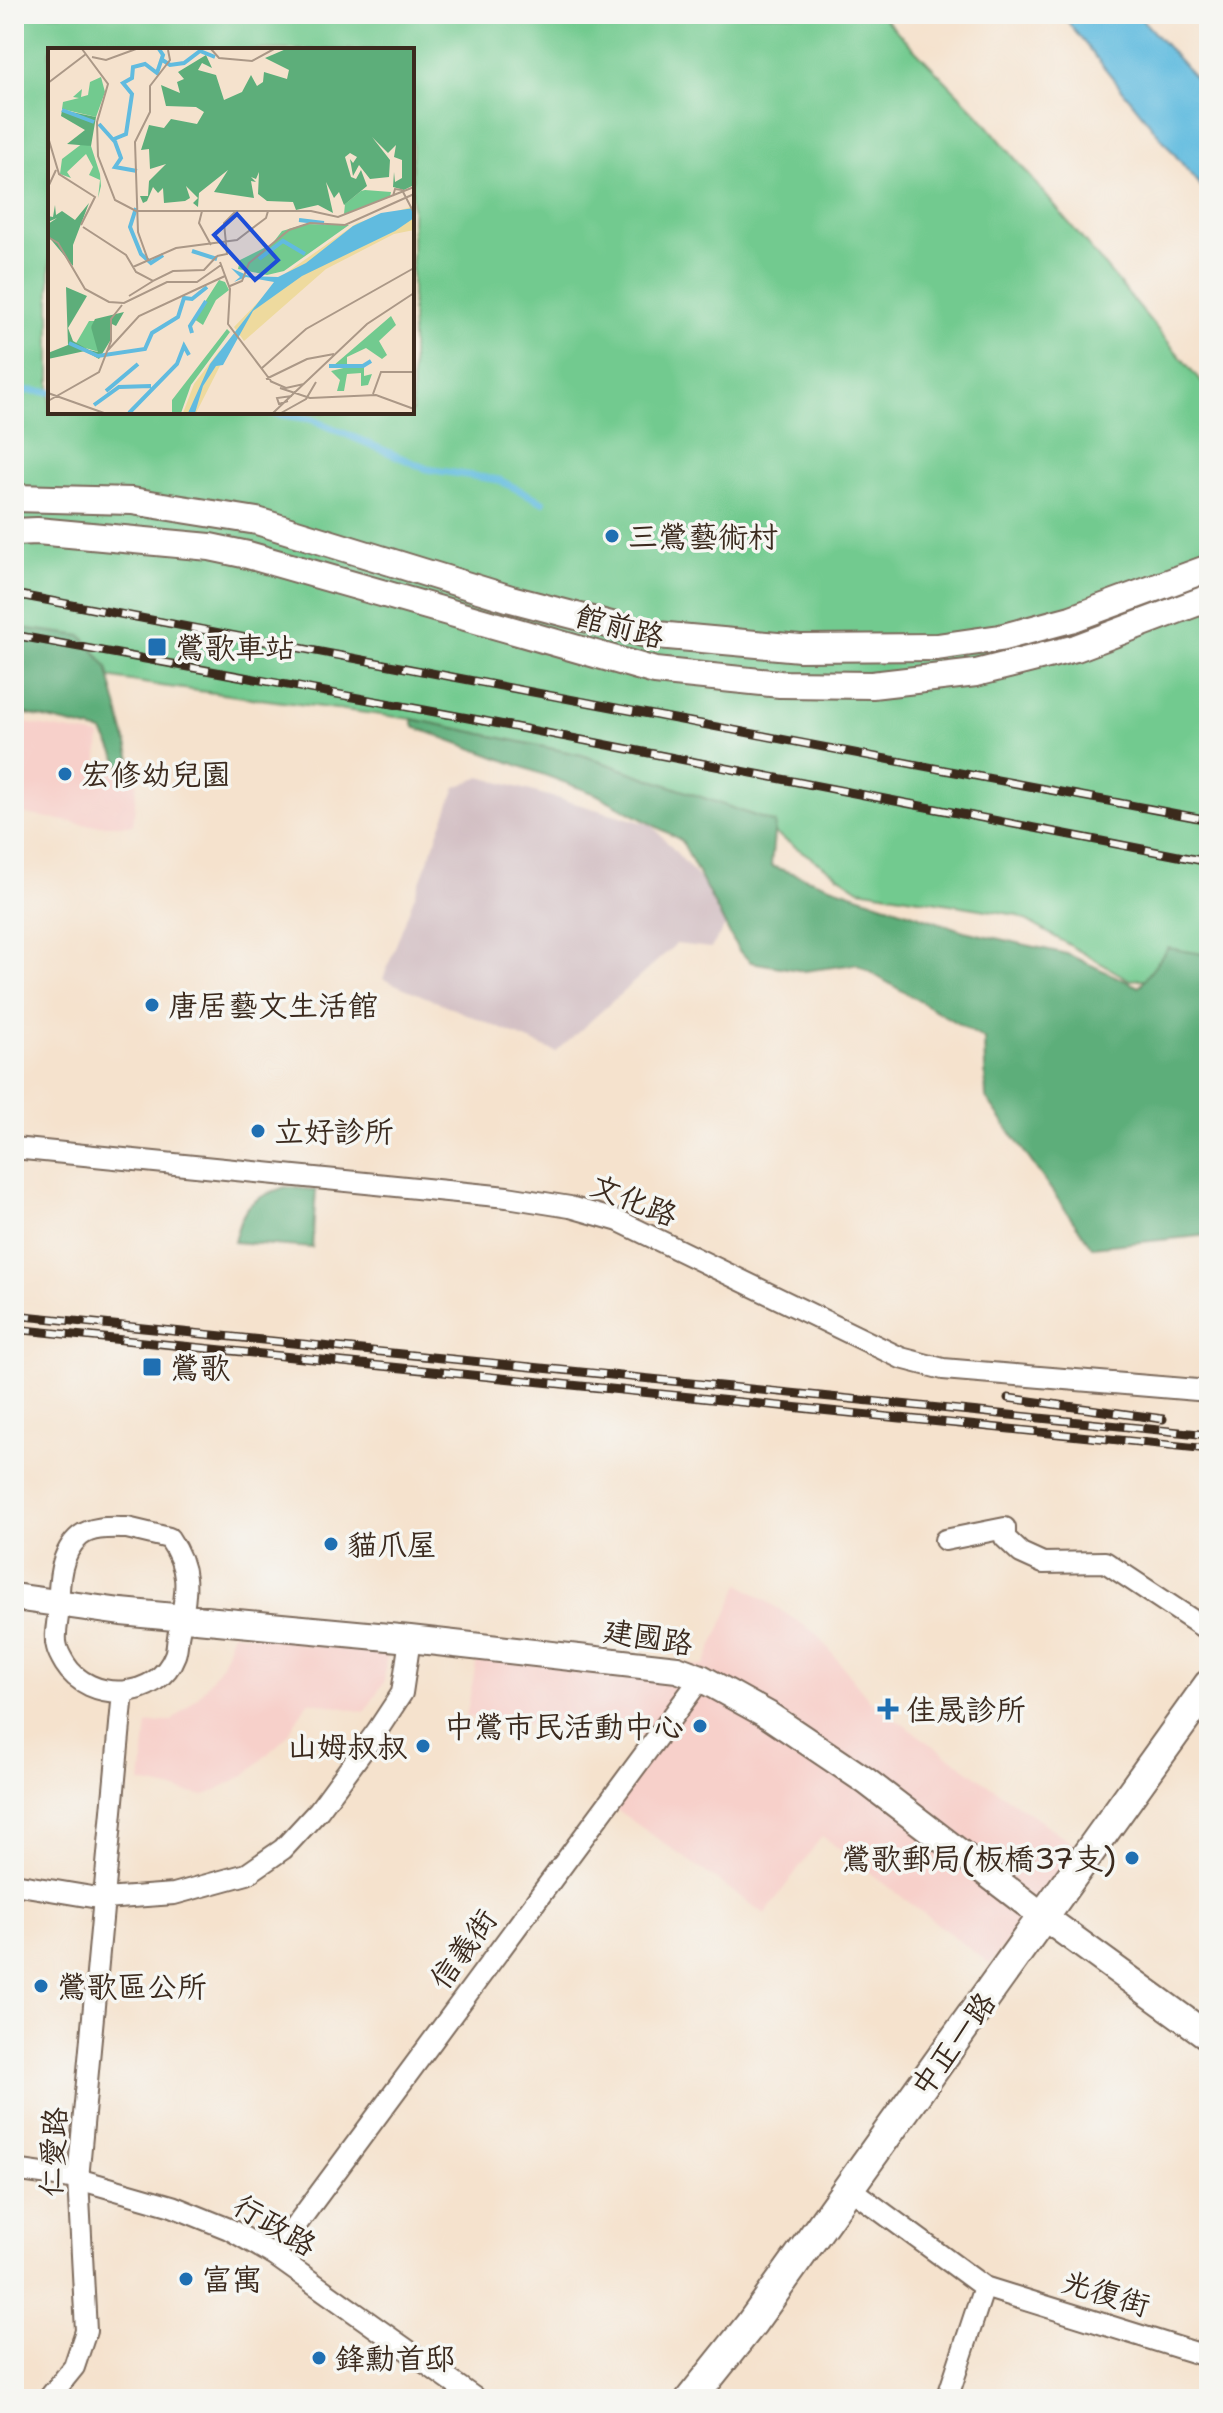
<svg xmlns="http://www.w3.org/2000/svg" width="1223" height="2413" viewBox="0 0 1223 2413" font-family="'Shantell Sans','LXGW WenKai TC',sans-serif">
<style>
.built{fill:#f7d0ca}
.industrial{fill:#d2bec2}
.green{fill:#72ca8f;stroke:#567a56;stroke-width:2;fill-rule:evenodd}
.forest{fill:#5dae7a;stroke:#4c6c4c;stroke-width:2}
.water{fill:#61bbdf;stroke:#4e727e;stroke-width:2}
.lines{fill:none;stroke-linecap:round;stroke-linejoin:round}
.stream{stroke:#61bbdf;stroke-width:7}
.minor-casing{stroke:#7c6a5b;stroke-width:24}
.tertiary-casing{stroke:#7c6a5b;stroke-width:30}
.secondary-casing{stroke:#7c6a5b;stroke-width:34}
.minor{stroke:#fff;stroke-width:20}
.tertiary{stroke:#fff;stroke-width:26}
.secondary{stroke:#fff;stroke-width:30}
.rail-casing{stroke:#3b2a1e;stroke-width:9}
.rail{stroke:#f6f6f2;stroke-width:6;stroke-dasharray:18;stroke-linecap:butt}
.poi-dot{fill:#1f6fb2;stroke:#f6f6f2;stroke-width:3}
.labels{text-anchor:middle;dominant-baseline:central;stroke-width:7;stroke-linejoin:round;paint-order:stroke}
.poi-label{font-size:30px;fill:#3b2a1e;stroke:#f6f6f2;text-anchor:start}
.street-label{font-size:30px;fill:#3b2a1e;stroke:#f6f6f2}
.inset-river{fill:none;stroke:#61bbdf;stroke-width:4}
.inset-road{fill:none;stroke:#ab9887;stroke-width:2}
.view{fill:#1d4ed8;fill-opacity:0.15;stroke:#1d4ed8;stroke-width:4}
.inset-edge{fill:none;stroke:#3b2a1e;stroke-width:4}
</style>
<rect width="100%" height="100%" fill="#f6f6f2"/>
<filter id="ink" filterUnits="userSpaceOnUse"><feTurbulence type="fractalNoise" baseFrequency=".0125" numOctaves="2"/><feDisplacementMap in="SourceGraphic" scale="16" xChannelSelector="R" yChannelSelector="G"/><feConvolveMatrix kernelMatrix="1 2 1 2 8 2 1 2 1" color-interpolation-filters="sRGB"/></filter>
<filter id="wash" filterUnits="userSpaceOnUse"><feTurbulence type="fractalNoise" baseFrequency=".006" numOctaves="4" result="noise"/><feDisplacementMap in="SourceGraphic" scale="32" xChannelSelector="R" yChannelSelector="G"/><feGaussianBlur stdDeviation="1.8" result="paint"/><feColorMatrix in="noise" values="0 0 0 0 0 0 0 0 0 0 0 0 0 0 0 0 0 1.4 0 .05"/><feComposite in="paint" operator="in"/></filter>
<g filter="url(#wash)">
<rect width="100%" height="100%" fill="#f5e2cd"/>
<g class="built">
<polygon points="14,721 100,736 97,769 137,779 133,825 88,825 14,812"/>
<polygon points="740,1584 817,1634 871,1702 1078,1847 990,1964 822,1836 765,1914 611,1806 660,1739 466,1717 478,1653 704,1666"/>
<polygon points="232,1633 387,1647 384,1682 365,1712 309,1701 285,1738 245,1775 205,1796 141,1783 147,1724 172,1721 198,1697 222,1664"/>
</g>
<polygon class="industrial" points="481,777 652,825 732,916 711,948 676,944 556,1052 383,979 456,787"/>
<path class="green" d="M14,14H880L978,114L1209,391V960L1187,976L1130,980L1017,915L859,889L756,821L581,755L412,719L161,686L14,661ZM50,50H412V412H50Z"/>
<g class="forest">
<polygon points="14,627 82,636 107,667 135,775 124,772 103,732 14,711"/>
<polygon points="412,719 582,755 775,823 771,866 964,931 1067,954 1139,987 1168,948 1209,955 1209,1235 1092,1247 986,1098 984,1039 856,964 804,971 751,962 738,950 681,840 596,794 414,727"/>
<path d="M285,1187L316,1190L312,1248L234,1242C243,1205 250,1200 285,1187Z"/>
</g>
<polygon class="water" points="1061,14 1137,14 1209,93 1209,197"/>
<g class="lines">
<g class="stream">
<polyline points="14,390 50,392"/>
<polyline points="264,412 311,419 427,469 499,480 543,502"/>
</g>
</g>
</g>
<g filter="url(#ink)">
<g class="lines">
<g class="minor-casing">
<g id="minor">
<polyline points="14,1148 507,1197 570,1207 619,1221 901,1358 943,1369 1209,1391"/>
<path d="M127,1528L169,1538C194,1574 185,1597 178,1637C177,1643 177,1650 175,1655C158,1701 89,1703 65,1664C62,1659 58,1652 57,1647C54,1638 57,1626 58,1616C59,1590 57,1555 80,1536C93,1526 112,1528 127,1528Z"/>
<polyline points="945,1540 1005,1528 1005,1538 1021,1553 1043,1563 1105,1562 1209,1631"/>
<polyline points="14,1884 104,1899 174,1894 247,1874 283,1849 319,1810 377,1731 402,1693 410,1639"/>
<polyline points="14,2170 78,2179 172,2206 229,2229 274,2255 476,2399"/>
<polyline points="848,2187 984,2287 1209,2357"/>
<polyline points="274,2255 701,1678"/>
<polyline points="48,2399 74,2367 86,2331 78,2179 123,1692"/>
<polyline points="947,2399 984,2287"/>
</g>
</g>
<g class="tertiary-casing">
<g id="tertiary">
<polyline points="14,498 132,501 257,521 511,599 646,634 800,648 937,647 1000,638 1071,619 1209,568"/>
<polyline points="14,532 37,531 210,547 248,555 655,671 780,684 872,685 976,673 1076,648 1209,598"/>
<polyline points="14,1597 121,1612 410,1639 677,1669 701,1678 768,1715 866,1781 1044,1917 1209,2037"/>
</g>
</g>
<g class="secondary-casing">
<polyline id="secondary" points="691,2399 751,2324 1209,1685"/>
</g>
<use href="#minor" class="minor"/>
<use href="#tertiary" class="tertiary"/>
<use href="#secondary" class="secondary"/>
<g class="rail-casing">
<g id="rail">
<polyline points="14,594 1209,820"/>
<polyline points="14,635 479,720 1209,862"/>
<polyline points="14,1315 1209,1435"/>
<polyline points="14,1329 1209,1449"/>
<polyline points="1008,1398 1163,1419"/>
</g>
</g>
<use href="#rail" class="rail"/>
</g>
</g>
<g class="poi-dot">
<circle cx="612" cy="536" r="8"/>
<rect x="147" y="637" width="20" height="20" rx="4"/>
<circle cx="65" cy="774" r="8"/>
<circle cx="152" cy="1005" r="8"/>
<circle cx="258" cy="1131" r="8"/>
<rect x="142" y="1357" width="20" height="20" rx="4"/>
<circle cx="331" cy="1544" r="8"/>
<path d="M884 1697h8v8h8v8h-8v8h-8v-8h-8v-8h8z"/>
<circle cx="700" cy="1726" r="8"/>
<circle cx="423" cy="1746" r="8"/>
<circle cx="1132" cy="1858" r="8"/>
<circle cx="41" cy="1986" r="8"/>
<circle cx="186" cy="2279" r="8"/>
<circle cx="319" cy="2358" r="8"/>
</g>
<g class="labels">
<g class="poi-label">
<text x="628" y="536">三鶯藝術村</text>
<text x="175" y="647">鶯歌車站</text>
<text x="81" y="774">宏修幼兒園</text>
<text x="168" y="1005">唐居藝文生活館</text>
<text x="274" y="1131">立好診所</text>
<text x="170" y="1367">鶯歌</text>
<text x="347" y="1544">貓爪屋</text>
<text x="906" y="1709">佳晟診所</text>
<text x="684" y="1726" text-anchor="end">中鶯市民活動中心</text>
<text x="407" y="1746" text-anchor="end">山姆叔叔</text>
<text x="1116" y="1858" text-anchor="end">鶯歌郵局(板橋37支)</text>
<text x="57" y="1986">鶯歌區公所</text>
<text x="202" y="2279">富寓</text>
<text x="335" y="2358">鋒勳首邸</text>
</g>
<g class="street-label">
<text transform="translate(620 626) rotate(15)">館前路</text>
<text transform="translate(634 1200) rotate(22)">文化路</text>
<text transform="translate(648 1637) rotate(9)">建國路</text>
<text transform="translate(463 1949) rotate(-54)">信義街</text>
<text transform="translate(953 2044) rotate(-54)">中正一路</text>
<text transform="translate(53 2152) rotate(-87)">仁愛路</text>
<text transform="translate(275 2225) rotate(31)">行政路</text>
<text transform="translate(1106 2293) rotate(17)">光復街</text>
</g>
</g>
<g transform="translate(48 48)">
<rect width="366" height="366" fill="#f5e2cd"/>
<path d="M53,29L57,44L48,69L14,61L15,54L31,50L25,49L34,41L33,49L40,47L42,34ZM35,95L43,98L52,126L53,138L50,150L52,132L41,127L45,119L38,106L19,124L23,130L12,126L14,111ZM313,143L317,142L343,144L342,149L296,166L297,156ZM258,176L301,177L236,223L219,227L190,221L192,212L224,196L234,183ZM171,232L177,234L181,242L168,252L155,277L146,271ZM343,268L348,277L331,293L339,307L334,311L318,300L299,309V317L285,318ZM41,273H52L43,279L49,287L51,304L27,297ZM179,281L182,284L143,337L133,365H124V352ZM308,317L316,319V328L324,326L320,337L313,338V325L299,326L296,343H289L292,332L283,323Z" fill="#72ca8f"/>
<path d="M238,1H366V137L356,142L345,139L346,124L347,134L354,130V112L346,109L348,97L340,105L324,89L342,112L341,129L322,131L311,117L305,128L302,111L305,115L309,109L302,105L297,109L303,129L308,131L313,122L319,138L296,157L291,144L286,150L278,134L285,165L270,157L248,162L245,154L219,153L210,146L211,124L208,131L203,129L208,134L203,133L206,150L166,144L180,122L151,145L150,159L145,155L150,150L138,138L142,150L137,153L116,155L115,140L110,145L105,139L99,153L95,155L92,148H100L101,133L118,116L102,121L101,101L93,102L101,77L116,80L123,71L149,76L156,64L148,59L118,58L113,37L132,45L129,34L136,31L130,24L158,7L164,20L154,15L150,22L168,27L176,52L194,44L203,27L209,38L215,34L216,24L239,31L241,22L217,10ZM14,62L48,69L43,98L19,96L37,82L13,68ZM41,155L25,197V218L0,188V176L9,170L0,174V168L5,169L7,157L8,167L14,163L27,172ZM18,239L39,248L20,280L25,293L41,302L50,304L43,279L47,271L76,264L68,278L62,275V293L51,311L37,303L0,311V305L20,297Z" fill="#5dae7a"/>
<path d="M366,158V182L346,186L278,221L196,293L186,279L238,225L309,175ZM172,302L176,310L148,365H135L146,336Z" fill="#eeda9e"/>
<path d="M366,160V170L347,183L254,228L205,263L175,317L168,318L155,338L147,365H140L162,316L226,234L198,229L186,234L192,229L183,220L201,228L230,229L258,215L305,178L333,165Z" fill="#61bbdf"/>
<path class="inset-river" d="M113,11L122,17L136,15L152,3L167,9M14,62L46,74M51,76L68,95M89,123L67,119L73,110L66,91L78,86L84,46L75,35L84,30L85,19L97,16L109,25L115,7L111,1M88,160L82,179L93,206L103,215L115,207M251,172L276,175M144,203L169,211M211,211L235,193L257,206M144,285L142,278L158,253M21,295L50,308L97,301L104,285L130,269L136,250L144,251L159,239M281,318H315L323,313M58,343L90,316M46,357L71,339L103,338M81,365L129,316L136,298L141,307"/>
<path class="inset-road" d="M34,1L60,36L49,74L50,108L67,152L88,163H188M116,1H147M163,1L171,10L204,13L226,1M44,9L58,12L88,1M0,35L38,6M0,89L11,126L47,149L33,177M345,148L347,141L354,142L366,165M154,163L151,175L163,197M0,166L1,137L8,122M35,179L78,207L88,224L105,233L125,223L156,222L169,208M0,189L10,195L37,241L61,254L76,255L119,234H149L173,217M169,208L179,206L176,175L188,163H263L290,169L366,139M100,212L90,184L87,94L102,64V38L122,12L120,2M172,214L182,241L180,276L223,333M85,219L128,200L189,192L218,170L220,163M182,238L194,233L201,215L241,182L262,175L297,177L366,146M81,248L105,233M60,302L91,268L177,228M214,320L258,281L366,220M218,331L259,311L286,306M222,333L238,340L256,336M232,340L262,350L328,347L366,361M0,345L56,365M325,346L333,324H366M0,353L51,324L63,293V271L74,257M240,353L231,356L229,350L244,348M225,365L319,276L366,245M233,365L258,351L268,334"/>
<path class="view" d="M189,166L230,212L207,232L166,187Z"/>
<rect width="366" height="366" class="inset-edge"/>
</g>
<rect width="1223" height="2413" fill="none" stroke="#f6f6f2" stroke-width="48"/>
</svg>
